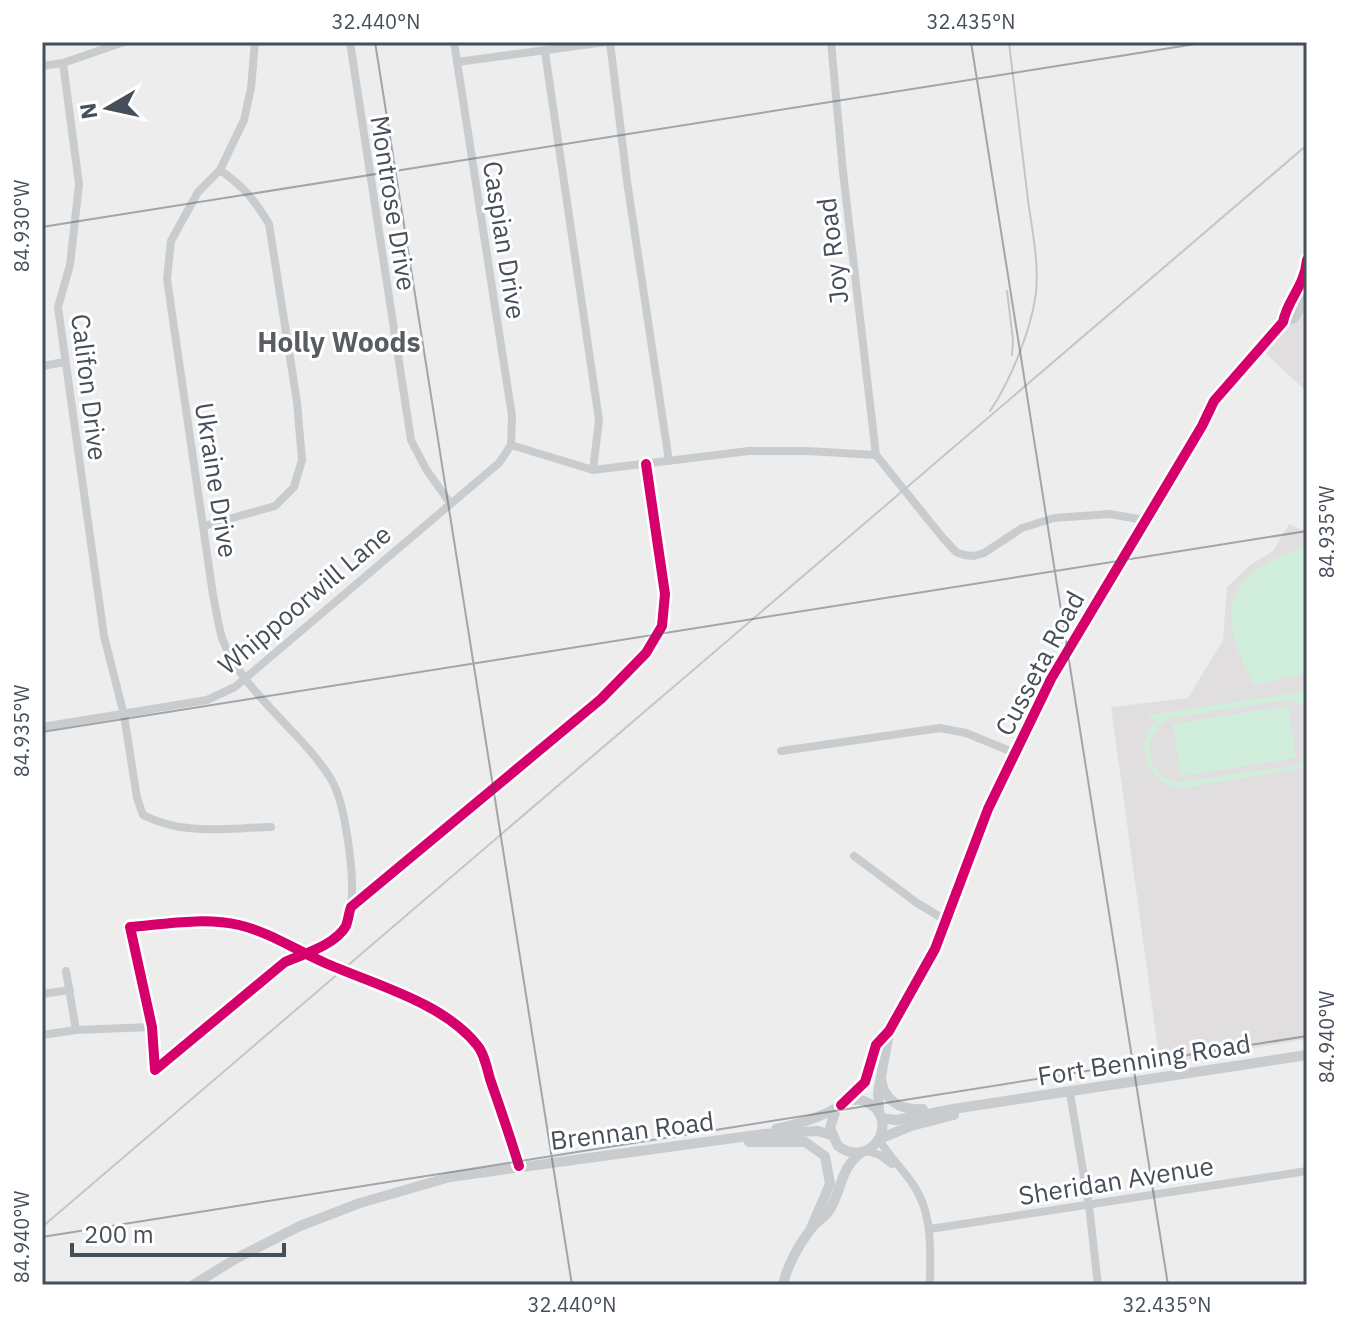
<svg xmlns="http://www.w3.org/2000/svg" width="1349" height="1327" viewBox="0 0 1349 1327" font-family="'IBM Plex Sans',sans-serif">
<style>
.education{fill:#e0dedf}
.green{fill:#d1eddc}
.lines{fill:none;stroke-linecap:round;stroke-linejoin:round}
.minor{stroke:#c9ccce;stroke-width:8}
.tertiary{stroke:#c9ccce;stroke-width:10}
.rail{stroke:#c4c5c7;stroke-width:2}
.cycleway-casing{stroke:#fff;stroke-width:15}
.cycleway{stroke:#d6006c;stroke-width:10}
.ticks{fill:none;stroke:#454f59;stroke-width:2;stroke-opacity:0.45}
.labels{text-anchor:middle;dominant-baseline:central;stroke-width:6;stroke-linejoin:round;paint-order:stroke}
.street-label{font-size:26px;fill:#454f59;stroke:#fff}
.neighbourhood-label{font-size:28px;font-weight:bold;fill:#595d61;stroke:#fff}
.neatline{fill:none;stroke:#454f59;stroke-width:3}
.ticks-label{font-size:20px;text-anchor:middle;fill:#454f59}
</style>
<rect width="100%" height="100%" fill="#eeeded"/>
<g class="education">
<polygon points="1307,298 1307,392 1262,350"/>
<polygon points="1289,524 1307,532 1307,1039 1160,1064 1111,707 1188,698 1223,640 1227,587 1250,565 1273,551"/>
</g>
<g class="green">
<path d="M1302,547L1307,554V673L1254,686C1237,650 1214,606 1251,574C1265,562 1285,555 1302,547Z"/>
<path d="M1307,691V696L1304,697L1307,700V706L1287,700L1171,718C1140,734 1143,775 1178,782L1292,766L1307,760L1306,767L1186,788C1149,787 1131,749 1156,720H1150L1149,715Z"/>
<polygon points="1288,706 1296,758 1181,776 1173,724"/>
</g>
<g class="lines">
<g class="minor">
<path d="M255,42L251,88L244,120L220,170L198,192L171,241L167,279L213,595C216,609 218,624 222,638C243,694 300,729 331,779C346,804 355,878 351,906"/>
<polyline points="350,42 411,440 426,469 450,503"/>
<polyline points="454,42 512,416 511,445"/>
<polyline points="610,42 627,181 669,461"/>
<polyline points="831,42 843,172 876,455 943,538 956,552 964,555 974,556 984,553 1022,528 1054,518 1110,514 1144,520"/>
<polyline points="545,52 599,420 593,470"/>
<polyline points="457,62 606,42"/>
<path d="M63,63L79,184L70,265L58,307L104,636L124,715L137,798L143,815C184,836 226,828 271,827"/>
<polyline points="42,66 63,63 124,42"/>
<polyline points="42,366 65,362"/>
<polyline points="511,445 593,470 749,451 807,451 876,455"/>
<path d="M204,526L275,506L294,487L302,460L297,402L269,224C254,199 244,187 220,170"/>
<polyline points="42,727 207,700 235,687 499,463 511,445"/>
<polyline points="781,751 940,728 966,733 1015,753"/>
<polyline points="854,856 917,903 947,921"/>
<polyline points="66,971 76,1030"/>
<polyline points="42,994 70,990"/>
<polyline points="42,1035 76,1030 152,1027"/>
<polyline points="1070,1093 1089,1206 1098,1285"/>
<path d="M879,1140C888,1154 900,1167 910,1180C934,1212 930,1247 930,1285"/>
<polyline points="866,1151 880,1155 892,1164"/>
<path d="M519,1166C510,1136 500,1108 490,1079C487,1068 484,1053 477,1045C443,1002 372,984 323,962C296,950 269,932 239,925C205,917 165,924 130,927L152,1027L155,1070L285,962C304,954 335,945 346,926C348,921 349,912 351,907L601,699L646,653L662,626L665,594L646,464"/>
<polyline points="930,1229 1307,1171"/>
</g>
<g class="tertiary">
<polyline points="1283,322 1294,318 1307,296"/>
<path d="M881,1077C882,1100 901,1111 923,1109"/>
<path d="M841,1105L865,1082L876,1045L889,1031L935,949L988,809L1051,679L1202,426L1214,401L1283,322C1288,298 1304,288 1307,260"/>
<polyline points="879,1113 878,1093 889,1033"/>
<polyline points="881,1118 896,1120 953,1109 1307,1055"/>
<path d="M776,1129C795,1125 811,1120 829,1112C837,1108 843,1102 852,1100C858,1099 864,1100 870,1104C900,1122 871,1170 838,1146L830,1128L836,1109"/>
<polyline points="879,1139 911,1126 954,1115"/>
<polyline points="749,1142 805,1142 825,1156 830,1184 811,1228"/>
<polyline points="193,1285 237,1258 300,1226 360,1203 450,1177 764,1134 818,1131 831,1135"/>
<path d="M783,1285C787,1266 799,1244 811,1229C816,1222 824,1218 829,1211C843,1189 839,1169 862,1152"/>
</g>
<g class="rail">
<polyline points="1007,291 1013,340 1012,355"/>
<path d="M990,411C1010,382 1032,328 1036,292C1039,262 1032,230 1028,200C1022,148 1015,95 1009,42"/>
<polyline points="42,1227 1307,145"/>
</g>
<g class="cycleway-casing">
<g id="cycleway">
<path d="M841,1105L865,1082L876,1045L889,1031L935,949L988,809L1051,679L1202,426L1214,401L1283,322C1288,298 1304,288 1307,260"/>
<path d="M519,1166C510,1136 500,1108 490,1079C487,1068 484,1053 477,1045C443,1002 372,984 323,962C296,950 269,932 239,925C205,917 165,924 130,927L152,1027L155,1070L285,962C304,954 335,945 346,926C348,921 349,912 351,907L601,699L646,653L662,626L665,594L646,464"/>
</g>
</g>
<use href="#cycleway" class="cycleway"/>
</g>
<path class="ticks" d="M375,42L572,1285M971,42L1168,1285M42,227L1208,42M42,732L1307,531M42,1237L1307,1036"/>
<g class="labels">
<g class="street-label">
<text transform="translate(394 203) rotate(81)">Montrose Drive</text>
<text transform="translate(505 240) rotate(81)">Caspian Drive</text>
<text transform="translate(832 251) rotate(-97)">Joy Road</text>
<text transform="translate(90 387) rotate(83)">Califon Drive</text>
<text transform="translate(217 480) rotate(81)">Ukraine Drive</text>
<text transform="translate(304 599) rotate(-40)">Whippoorwill Lane</text>
<text transform="translate(1039 663) rotate(-62)">Cusseta Road</text>
<text transform="translate(1144 1059) rotate(-9)">Fort Benning Road</text>
<text transform="translate(632 1130) rotate(-7)">Brennan Road</text>
<text transform="translate(1116 1180) rotate(-9)">Sheridan Avenue</text>
</g>
<g class="neighbourhood-label">
<text x="339" y="341">Holly Woods</text>
</g>
</g>
<rect width="1349" height="1327" fill="none" stroke="#ffffff" stroke-width="88"/>
<g transform="translate(108 108) rotate(261)" stroke="#ffffff" stroke-width="6" paint-order="stroke">
<path d="M0-6L14 30L0 20L-14 30Z" fill="#454f59"/>
<text y="-12" font-size="22" font-weight="bold" text-anchor="middle" fill="#454f59">N</text>
</g>
<path d="M72 1243v12h212v-12" fill="none" stroke="#454f59" stroke-width="4"/>
<text x="84" y="1243" font-size="24" fill="#454f59" stroke="#ffffff" stroke-width="6" paint-order="stroke">200 m</text>
<rect x="44" y="44" width="1261" height="1239" class="neatline"/>
<g class="ticks-label">
<text x="376" y="29">32.440°N</text>
<text x="971" y="29">32.435°N</text>
<text transform="translate(22 226) rotate(-90)" y="7">84.930°W</text>
<text transform="translate(1327 532) rotate(-90)" y="7">84.935°W</text>
<text transform="translate(22 731) rotate(-90)" y="7">84.935°W</text>
<text transform="translate(1327 1037) rotate(-90)" y="7">84.940°W</text>
<text transform="translate(22 1237) rotate(-90)" y="7">84.940°W</text>
<text x="572" y="1312">32.440°N</text>
<text x="1167" y="1312">32.435°N</text>
</g>
</svg>
